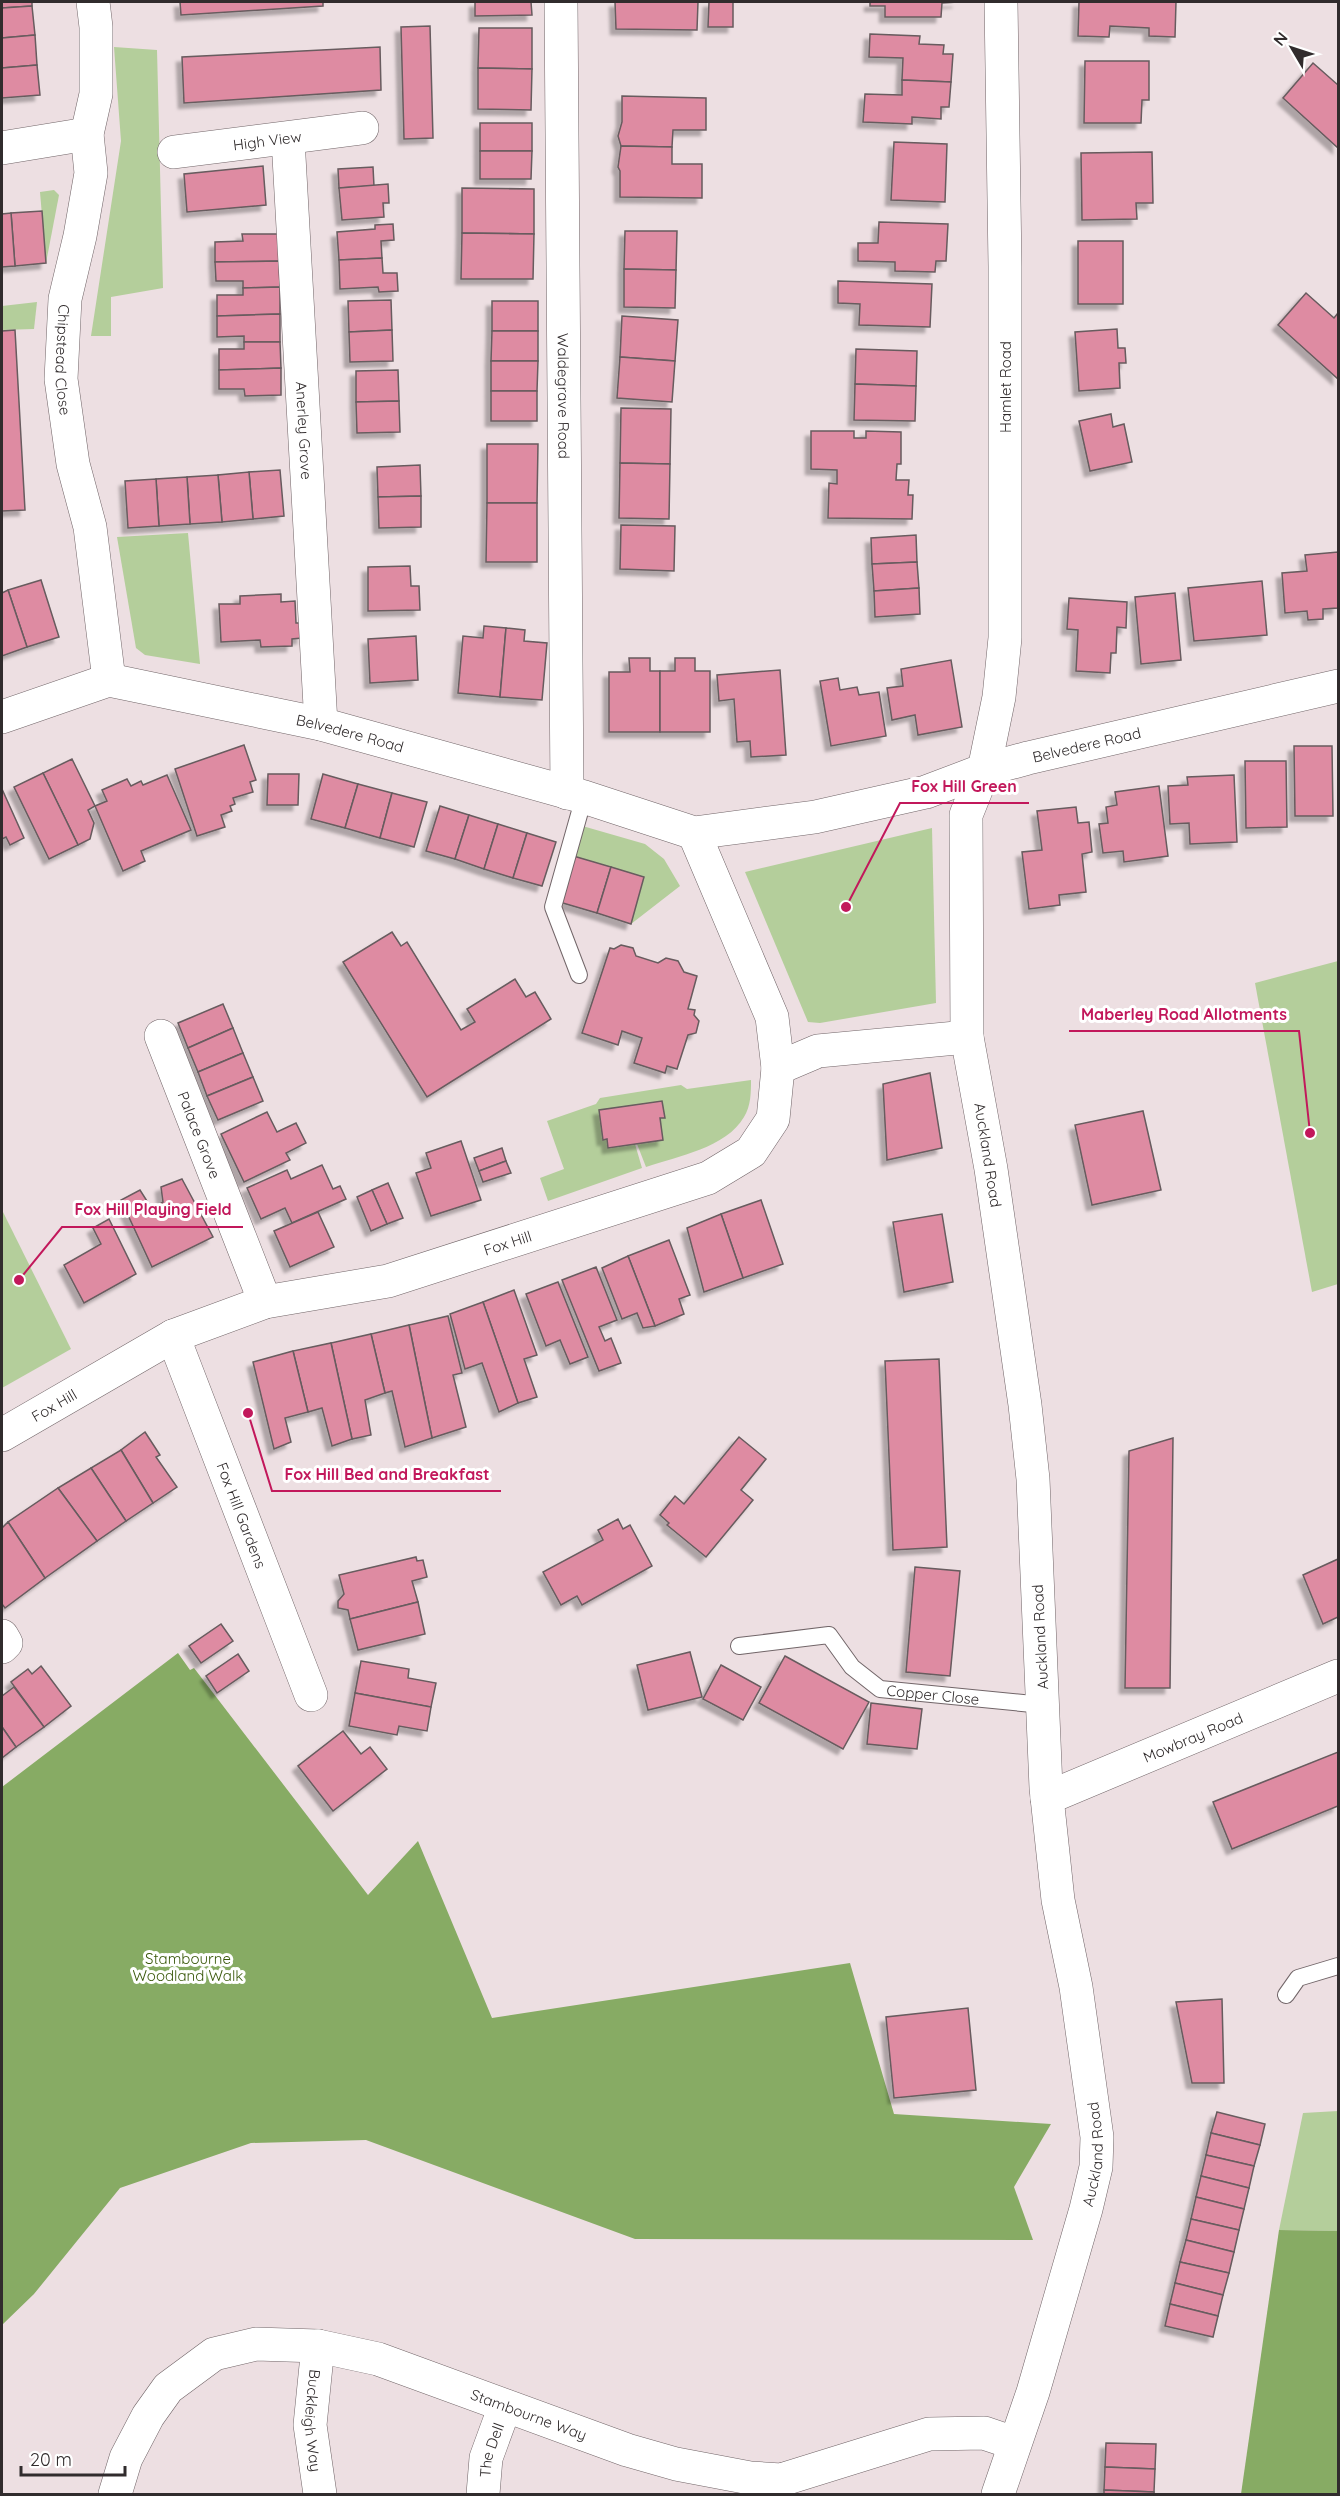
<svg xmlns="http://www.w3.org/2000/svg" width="1340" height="2496" viewBox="0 0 1340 2496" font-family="Quicksand,sans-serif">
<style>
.green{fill:#b4ce9b}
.forest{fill:#87ab64}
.building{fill:#de8ba2;stroke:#675b5e;stroke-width:1.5;filter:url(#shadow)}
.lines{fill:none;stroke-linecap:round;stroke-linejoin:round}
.service-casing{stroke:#716568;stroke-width:18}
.minor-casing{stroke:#716568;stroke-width:34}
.service{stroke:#fff;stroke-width:16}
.minor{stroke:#fff;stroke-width:33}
.labels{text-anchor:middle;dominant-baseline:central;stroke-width:6;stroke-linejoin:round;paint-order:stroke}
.street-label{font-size:15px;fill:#312c2d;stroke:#fff}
.park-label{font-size:15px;fill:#39580a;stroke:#fff}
.leader{fill:none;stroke:#c2185b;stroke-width:2}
.callout-dot{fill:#c2185b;stroke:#fff;stroke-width:2}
.callout-label{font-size:16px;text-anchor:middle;font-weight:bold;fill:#c2185b;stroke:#fff;stroke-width:6;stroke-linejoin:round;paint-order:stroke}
</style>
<defs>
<filter id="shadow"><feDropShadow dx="-5.5" dy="5.5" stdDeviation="1.5" flood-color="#0004"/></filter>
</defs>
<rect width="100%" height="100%" fill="#eddfe2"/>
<g class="green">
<polygon points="114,47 157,50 163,288 111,297 111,336 91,336 121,141"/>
<polygon points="54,190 59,195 46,263 40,192"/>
<polygon points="37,302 34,329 2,330 2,306"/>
<polygon points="188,533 200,664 145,655 136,648 117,537"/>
<polygon points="579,825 645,844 664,859 680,886 631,924 644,877 570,855"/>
<polygon points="932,828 936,1003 820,1023 808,1022 745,872"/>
<polygon points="1338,961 1338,1284 1312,1292 1255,983"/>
<path d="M751,1080C751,1092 751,1106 744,1117C726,1148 678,1156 646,1167L637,1144L663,1140L660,1118H664L662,1102L604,1140L607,1139L608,1148L635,1144L642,1168L548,1201L540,1178L564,1169L547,1121L596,1104L600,1098L681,1085L687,1089Z"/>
<polygon points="2,1210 71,1349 2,1388"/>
<polygon points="1338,2111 1338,2231 1279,2230 1303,2113"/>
</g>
<g class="forest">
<polygon points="178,1653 190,1670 194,1668 368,1895 418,1841 492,2018 850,1963 894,2114 1051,2124 1014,2187 1033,2240 635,2239 366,2140 251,2143 120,2188 34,2294 2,2325 2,1787"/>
<polygon points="1279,2230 1338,2231 1338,2494 1241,2494"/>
</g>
<g class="building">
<polygon points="2,2 32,2 32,6 2,8"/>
<polygon points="180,2 323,2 323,6 181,15"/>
<polygon points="475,2 531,2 532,15 475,16"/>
<polygon points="615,2 698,2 697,30 616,29"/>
<polygon points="709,2 733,2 733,27 708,27"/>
<polygon points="870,2 958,2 942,3 941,17 885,17 885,6 870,6"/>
<polygon points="1079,2 1176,2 1175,37 1149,36 1149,28 1110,26 1109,37 1078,36"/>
<polygon points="32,6 35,35 2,38 2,8"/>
<polygon points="430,26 433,138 404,139 401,27"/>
<polygon points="479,28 532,28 532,69 478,68"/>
<polygon points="870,34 920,36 919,44 944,45 943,54 953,54 951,82 902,80 903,58 869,57"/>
<polygon points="35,35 37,65 2,68 2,38"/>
<polygon points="380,47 381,90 184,103 182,57"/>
<polygon points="1085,61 1149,61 1149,100 1142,100 1141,123 1084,123"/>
<polygon points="1313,63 1338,85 1338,148 1283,98"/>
<polygon points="37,65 40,95 2,98 2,68"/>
<polygon points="478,68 532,69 531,110 478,109"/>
<polygon points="902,80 951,82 949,107 941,107 941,119 912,117 912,124 863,122 865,94 902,95"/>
<polygon points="622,96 706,98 706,130 673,130 672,147 621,146 618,136 622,122"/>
<rect x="480" y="123" width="52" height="28"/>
<polygon points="894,142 947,144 945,202 891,200"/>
<polygon points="621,146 672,147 672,164 702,164 702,198 620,197 620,171 618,167"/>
<polygon points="480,151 532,151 531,179 480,179"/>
<polygon points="1152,152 1153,203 1136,203 1137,219 1082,220 1081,153"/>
<polygon points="263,166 266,205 187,212 184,174"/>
<polygon points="373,167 374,186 339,188 338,169"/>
<polygon points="388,184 389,203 383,203 384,217 342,220 339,188"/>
<polygon points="462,188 534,189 534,234 462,233"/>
<polygon points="42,211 46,263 15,266 11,213"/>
<polygon points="11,213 15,266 2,267 2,214"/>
<polygon points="879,222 948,224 946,261 936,261 935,272 895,271 895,262 858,261 858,243 878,243"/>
<polygon points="393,224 394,240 381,241 382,258 339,260 337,232 375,229 375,225"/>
<polygon points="625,231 677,231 676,270 624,269"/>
<polygon points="462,233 534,234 533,279 461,279"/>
<polygon points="242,234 279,234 279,261 215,262 215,242 243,241"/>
<rect x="1078" y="241" width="45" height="63"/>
<polygon points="382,258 383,273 397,273 398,291 379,292 378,287 340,289 339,260"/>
<polygon points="279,261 280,287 243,288 243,281 216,281 215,262"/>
<polygon points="624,269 676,270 675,308 624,307"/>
<polygon points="838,281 932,284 930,327 859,325 860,304 838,303"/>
<polygon points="280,287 280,314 217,316 217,295 243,295 243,288"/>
<polygon points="1306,293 1334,318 1338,313 1338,379 1278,325"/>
<polygon points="391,300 392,330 349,332 348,301"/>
<rect x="492" y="301" width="46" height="30"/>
<polygon points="280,314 280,342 244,342 244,336 217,337 217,316"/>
<polygon points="622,316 678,320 675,361 620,357"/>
<polygon points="1117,329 1118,348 1125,348 1126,363 1119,363 1120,388 1079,391 1075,332"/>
<polygon points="15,330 25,510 2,511 2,331"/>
<polygon points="392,330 393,361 350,362 349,332"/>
<polygon points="492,331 538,331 538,361 491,361"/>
<polygon points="244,342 280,342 281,368 219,370 219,349 244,349"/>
<polygon points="856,349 917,351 916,386 855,384"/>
<polygon points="620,357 675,361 672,402 617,398"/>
<polygon points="491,361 538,361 537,391 491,391"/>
<polygon points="281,368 281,395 245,396 244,389 219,389 219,370"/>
<polygon points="398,370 399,401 356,402 356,371"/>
<polygon points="855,384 916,386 915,421 854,420"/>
<rect x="491" y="391" width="46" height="30"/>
<polygon points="399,401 400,432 357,433 356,402"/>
<polygon points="621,408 671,409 670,464 620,463"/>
<polygon points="1111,414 1113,427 1124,424 1132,462 1090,471 1079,421"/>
<polygon points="811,431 854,431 854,438 866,438 866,431 901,432 901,464 897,464 896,480 909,480 908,495 913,495 912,519 828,518 829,483 837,484 837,470 811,469"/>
<polygon points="487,444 538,444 537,503 487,503"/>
<polygon points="620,463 670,464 669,519 619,518"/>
<polygon points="420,465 421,496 378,497 377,467"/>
<polygon points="280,470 284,516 253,519 249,472"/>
<polygon points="249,472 253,519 222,522 218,475"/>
<polygon points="218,475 222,522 190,524 187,477"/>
<polygon points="187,477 190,524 159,526 156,479"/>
<polygon points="156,479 159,526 128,528 125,481"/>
<polygon points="421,496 421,527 379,528 378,497"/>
<polygon points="487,503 537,503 537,562 486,562"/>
<polygon points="621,525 675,526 674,571 620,569"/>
<polygon points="916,535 917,562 872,564 871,538"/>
<polygon points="1338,552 1338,608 1323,609 1323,619 1308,620 1307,611 1285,613 1282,573 1307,571 1305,555"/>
<polygon points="917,562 919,588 874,591 872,564"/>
<polygon points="410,566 411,586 419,586 420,610 368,611 368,567"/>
<polygon points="41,580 59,637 27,647 8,590"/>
<polygon points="1262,581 1267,635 1194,641 1188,588"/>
<polygon points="919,588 920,614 875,617 874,591"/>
<polygon points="8,590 27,647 2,656 2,593"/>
<polygon points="1175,593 1181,660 1141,664 1135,597"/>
<polygon points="281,594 281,602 295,601 296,623 301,623 302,638 292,639 292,646 261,647 260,640 221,642 219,604 240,604 240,596"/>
<polygon points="1069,598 1127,602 1126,628 1117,627 1116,653 1111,653 1110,673 1076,671 1078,630 1067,629"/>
<polygon points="484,626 506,628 500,697 458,693 463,636 483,638"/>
<polygon points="506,628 525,630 524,641 547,643 542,700 500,697"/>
<polygon points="416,636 418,680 370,683 368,639"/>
<polygon points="629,658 650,658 650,671 660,671 660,732 609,732 609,672 630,672"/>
<polygon points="675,658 695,658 695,671 710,671 710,732 660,732 660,671 675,671"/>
<polygon points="951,660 962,727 918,735 915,715 892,720 887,688 903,686 901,669"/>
<polygon points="780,670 786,755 751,757 750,741 737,742 734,699 719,701 717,675"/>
<polygon points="838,678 840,690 857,687 859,695 879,692 886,736 831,746 820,681"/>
<polygon points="244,745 256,780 250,782 253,792 233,798 235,804 230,806 232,811 221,815 225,827 197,836 175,769"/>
<polygon points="1294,746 1332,746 1333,816 1295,816"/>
<polygon points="72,759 95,806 88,810 94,823 90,839 78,845 43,773"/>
<polygon points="1245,761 1286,761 1287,827 1246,828"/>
<polygon points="43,773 78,845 49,859 14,787"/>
<polygon points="268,774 299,774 298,805 267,805"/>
<polygon points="323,774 358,784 345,828 311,819"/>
<polygon points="167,775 191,830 141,851 145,861 123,871 95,806 107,801 102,790 127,779 131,786 141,781 143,785"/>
<polygon points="1234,775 1237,842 1190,844 1189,823 1170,824 1168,786 1188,785 1187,777"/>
<polygon points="358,784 392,793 380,838 345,828"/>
<polygon points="1159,786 1168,856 1124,862 1123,851 1103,853 1099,824 1108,823 1106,807 1117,805 1115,792"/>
<polygon points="2,789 24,838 10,845 6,837 2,839"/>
<polygon points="392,793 427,802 414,847 380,838"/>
<polygon points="440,806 469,815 455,859 426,851"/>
<polygon points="1076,807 1078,823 1089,822 1092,852 1082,854 1086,892 1059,895 1060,905 1029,909 1022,852 1042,850 1037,811"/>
<polygon points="469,815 498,824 484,869 455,859"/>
<polygon points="498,824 527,833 513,878 484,869"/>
<polygon points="527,833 556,842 542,886 513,878"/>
<polygon points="570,855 611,867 597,913 556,901"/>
<polygon points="611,867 644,877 631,924 597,913"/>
<polygon points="392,932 401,946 407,942 461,1030 475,1022 467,1009 515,979 526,997 535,992 551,1019 427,1097 343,962"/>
<polygon points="621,945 633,948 636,956 658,963 666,958 678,961 684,972 697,976 688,1009 695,1010 694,1015 699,1021 696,1033 688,1035 677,1069 667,1066 665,1073 634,1063 642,1038 622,1031 618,1045 582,1033 610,948 614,949"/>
<polygon points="223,1004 233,1028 188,1048 178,1023"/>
<polygon points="233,1028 243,1053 198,1072 188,1048"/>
<polygon points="243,1053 253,1077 207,1096 198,1072"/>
<polygon points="930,1073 942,1148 887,1160 883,1084"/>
<polygon points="253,1077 263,1101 218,1120 207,1096"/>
<polygon points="662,1101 665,1118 660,1118 663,1140 608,1148 607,1139 603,1140 599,1110"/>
<polygon points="1143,1111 1161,1190 1092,1205 1075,1125"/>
<polygon points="267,1112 277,1132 296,1123 306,1143 286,1153 290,1160 244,1182 221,1134"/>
<polygon points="461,1141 481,1200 431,1216 416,1173 431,1168 426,1153"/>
<polygon points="502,1148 506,1161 479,1171 474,1158"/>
<polygon points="506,1161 511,1173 483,1182 479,1171"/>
<polygon points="322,1165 333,1189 340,1186 346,1199 292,1223 285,1208 261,1219 247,1188 287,1170 291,1179"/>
<polygon points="182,1179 213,1237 152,1267 121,1200 140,1190 152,1209 163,1202 161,1187"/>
<polygon points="388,1183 403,1218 387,1224 372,1190"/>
<polygon points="372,1190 387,1224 371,1231 357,1197"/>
<polygon points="761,1200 783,1264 743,1278 721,1214"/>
<polygon points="318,1212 334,1247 290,1267 274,1231"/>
<polygon points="721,1214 743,1278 704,1292 687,1228"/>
<polygon points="942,1214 953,1282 904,1292 893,1222"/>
<polygon points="109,1219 136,1274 84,1303 64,1265 101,1244 93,1228"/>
<polygon points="669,1240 690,1295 679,1299 684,1314 655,1326 628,1256"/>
<polygon points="628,1256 655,1326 643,1328 637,1313 622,1319 602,1268"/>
<polygon points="596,1267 617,1320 599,1327 605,1341 611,1338 621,1363 599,1371 562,1280"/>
<polygon points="558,1282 588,1357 570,1364 560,1340 546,1346 526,1294"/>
<polygon points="514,1290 537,1355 524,1359 537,1397 518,1403 483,1302"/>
<polygon points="483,1302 518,1403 499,1412 482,1363 465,1369 450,1314"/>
<polygon points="448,1316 462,1373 453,1375 466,1427 432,1438 409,1325"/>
<polygon points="409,1325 432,1438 405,1447 392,1391 385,1393 371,1334"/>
<polygon points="371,1334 385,1393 365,1400 371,1435 352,1439 331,1343"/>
<polygon points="331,1343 352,1439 332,1446 322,1408 308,1412 293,1351"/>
<polygon points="293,1351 308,1412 285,1418 291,1442 274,1449 253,1362"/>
<polygon points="939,1359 947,1547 893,1550 885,1361"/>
<polygon points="145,1432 160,1455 156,1457 177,1487 153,1503 121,1450"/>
<polygon points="739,1437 766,1459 741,1490 753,1500 706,1557 667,1525 669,1523 660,1515 675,1496 684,1504"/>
<polygon points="1173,1438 1170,1688 1125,1688 1129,1451"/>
<polygon points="121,1450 153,1503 126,1521 91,1468"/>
<polygon points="91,1468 126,1521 97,1541 58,1488"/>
<polygon points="58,1488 97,1541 45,1578 8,1522"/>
<polygon points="618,1519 623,1529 630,1525 652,1566 582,1605 577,1596 561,1605 543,1572 603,1540 598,1530"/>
<polygon points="8,1522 45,1578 5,1608 2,1604 2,1528"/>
<polygon points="416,1557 417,1561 423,1560 427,1577 412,1581 418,1602 350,1619 348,1610 338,1608 338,1601 344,1594 339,1575"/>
<polygon points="1338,1559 1338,1617 1323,1624 1303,1575"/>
<polygon points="915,1567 960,1571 950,1676 906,1672"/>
<polygon points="418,1602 425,1634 358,1650 350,1619"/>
<polygon points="221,1624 233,1641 201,1663 189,1646"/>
<polygon points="690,1652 702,1697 648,1710 637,1665"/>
<polygon points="238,1654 249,1671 217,1693 206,1676"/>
<polygon points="785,1656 869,1702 843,1749 759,1703"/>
<polygon points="361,1661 409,1669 408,1678 436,1683 431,1707 355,1693"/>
<polygon points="721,1665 761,1687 743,1720 703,1699"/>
<polygon points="41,1666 71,1706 44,1727 11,1682 28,1669 32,1674"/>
<polygon points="14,1687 44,1727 16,1747 2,1727 2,1696"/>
<polygon points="355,1693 431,1707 427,1731 399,1726 397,1735 349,1726"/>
<polygon points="871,1703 922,1709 917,1749 867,1744"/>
<polygon points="2,1727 16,1747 2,1758"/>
<polygon points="343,1731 361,1754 370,1747 387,1769 333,1811 298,1766"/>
<polygon points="1338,1752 1338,1806 1232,1849 1213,1802"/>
<polygon points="1222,1999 1224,2083 1192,2083 1176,2002"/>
<polygon points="968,2008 976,2090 894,2098 886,2017"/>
<polygon points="1217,2112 1265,2124 1260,2145 1211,2133"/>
<polygon points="1211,2133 1260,2145 1254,2166 1206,2155"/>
<polygon points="1206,2155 1254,2166 1249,2188 1201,2176"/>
<polygon points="1201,2176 1249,2188 1244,2209 1196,2197"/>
<polygon points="1196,2197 1244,2209 1239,2230 1191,2219"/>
<polygon points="1191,2219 1239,2230 1234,2252 1186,2240"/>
<polygon points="1186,2240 1234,2252 1229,2273 1180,2262"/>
<polygon points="1180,2262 1229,2273 1223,2295 1175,2283"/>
<polygon points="1175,2283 1223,2295 1218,2316 1170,2304"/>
<polygon points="1170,2304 1218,2316 1213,2337 1165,2326"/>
<polygon points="1106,2443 1156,2444 1155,2469 1105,2467"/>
<polygon points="1105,2467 1155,2469 1154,2492 1104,2490"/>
<polygon points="1104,2490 1154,2492 1154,2494 1104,2494"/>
</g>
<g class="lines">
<g class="service-casing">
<g id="service">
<polyline points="579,975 553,907 584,797"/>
<path id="s1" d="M739,1646L829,1635L852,1667L880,1689L1043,1705"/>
<polyline points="1286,1995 1298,1978 1338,1966"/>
</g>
</g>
<g class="minor-casing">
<g id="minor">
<path id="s2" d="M93,2L96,27V94L87,134L91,173L80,236L65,299L61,379L73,464L90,527L109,680"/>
<path id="s3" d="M561,2L567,793"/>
<path id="s4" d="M288,139L321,724"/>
<polyline points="2,148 87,134"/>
<path id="s5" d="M174,152L362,128"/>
<path id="s6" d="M2,717L109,680L321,724L584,797L694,833L815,817L926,792L984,770L1028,758L1338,686"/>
<polyline points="694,833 772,1017 778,1068"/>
<path id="s7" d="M161,1036L265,1302"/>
<path id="s8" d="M173,1336L311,1695"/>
<path id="s9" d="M2,1435L173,1336L265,1302L388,1281L708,1178L751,1152L773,1119L778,1068L818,1051L967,1037"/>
<polyline points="2,1636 6,1643 2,1647"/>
<path id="s10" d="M1047,1798L1338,1676"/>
<path id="s11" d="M318,2346L310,2425L320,2494"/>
<path id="s12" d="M115,2494L126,2458L148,2416L168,2388L214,2354L256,2344L318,2346L378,2359L627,2450L676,2464L750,2478L781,2480L929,2434L984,2433L1014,2443"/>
<path id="s13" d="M483,2494L486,2458L505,2406"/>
<path id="s14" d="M998,2494L1033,2392L1086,2209L1096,2167L1097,2137L1076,1987L1058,1900L1046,1788L1033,1479L1025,1405L991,1169L967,1037L966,815L984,770L999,697L1005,638V266L1001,2"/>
</g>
</g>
<use href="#service" class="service"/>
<use href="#minor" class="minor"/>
</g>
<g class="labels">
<g class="street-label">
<text stroke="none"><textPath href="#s5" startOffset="94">High View</textPath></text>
<text stroke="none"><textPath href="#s2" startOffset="362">Chipstead Close</textPath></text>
<text transform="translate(1005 387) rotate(-90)">Hamlet Road</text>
<text stroke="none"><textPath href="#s3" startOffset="394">Waldegrave Road</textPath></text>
<text stroke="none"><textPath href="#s4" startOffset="292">Anerley Grove</textPath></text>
<text stroke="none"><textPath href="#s6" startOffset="360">Belvedere Road</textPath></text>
<text stroke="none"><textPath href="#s6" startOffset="1122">Belvedere Road</textPath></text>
<text stroke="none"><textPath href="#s7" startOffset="106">Palace Grove</textPath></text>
<text transform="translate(988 1155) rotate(81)">Auckland Road</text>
<text stroke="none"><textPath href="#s9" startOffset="546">Fox Hill</textPath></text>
<text stroke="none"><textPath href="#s9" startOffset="60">Fox Hill</textPath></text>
<text stroke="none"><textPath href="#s8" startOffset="192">Fox Hill Gardens</textPath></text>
<text transform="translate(1040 1637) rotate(-93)">Auckland Road</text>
<text stroke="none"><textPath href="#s1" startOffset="219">Copper Close</textPath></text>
<text stroke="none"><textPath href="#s10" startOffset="158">Mowbray Road</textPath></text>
<text stroke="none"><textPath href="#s14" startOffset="354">Auckland Road</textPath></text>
<text stroke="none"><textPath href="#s12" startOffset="504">Stambourne Way</textPath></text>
<text stroke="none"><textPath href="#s11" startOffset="75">Buckleigh Way</textPath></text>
<text stroke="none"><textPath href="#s13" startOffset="45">The Dell</textPath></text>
</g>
<g class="park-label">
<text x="188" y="1958">Stambourne<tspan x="188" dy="17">Woodland Walk</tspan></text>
</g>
</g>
<path class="leader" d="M846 907L900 803H1029M1310 1133L1299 1031H1069M19 1280L62 1227H243M248 1413L272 1491H501"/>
<g class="callout-dot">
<circle cx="846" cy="907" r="6"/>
<circle cx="1310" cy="1133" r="6"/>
<circle cx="19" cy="1280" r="6"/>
<circle cx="248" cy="1413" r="6"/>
</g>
<g class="callout-label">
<text x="964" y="792">Fox Hill Green</text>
<text x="1184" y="1020">Maberley Road Allotments</text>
<text x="153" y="1215">Fox Hill Playing Field</text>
<text x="387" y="1480">Fox Hill Bed and Breakfast</text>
</g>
<rect width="1340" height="2496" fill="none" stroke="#312c2d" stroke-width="6"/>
<g transform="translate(1292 48) rotate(309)" stroke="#ffffff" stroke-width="4.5" paint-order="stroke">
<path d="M0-4.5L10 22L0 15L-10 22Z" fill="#312c2d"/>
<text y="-9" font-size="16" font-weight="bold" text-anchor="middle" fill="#312c2d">N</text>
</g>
<path d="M21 2466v9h104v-9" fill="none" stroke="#312c2d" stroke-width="3"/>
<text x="30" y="2466" font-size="18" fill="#312c2d" stroke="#ffffff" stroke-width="4.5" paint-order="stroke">20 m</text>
</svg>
